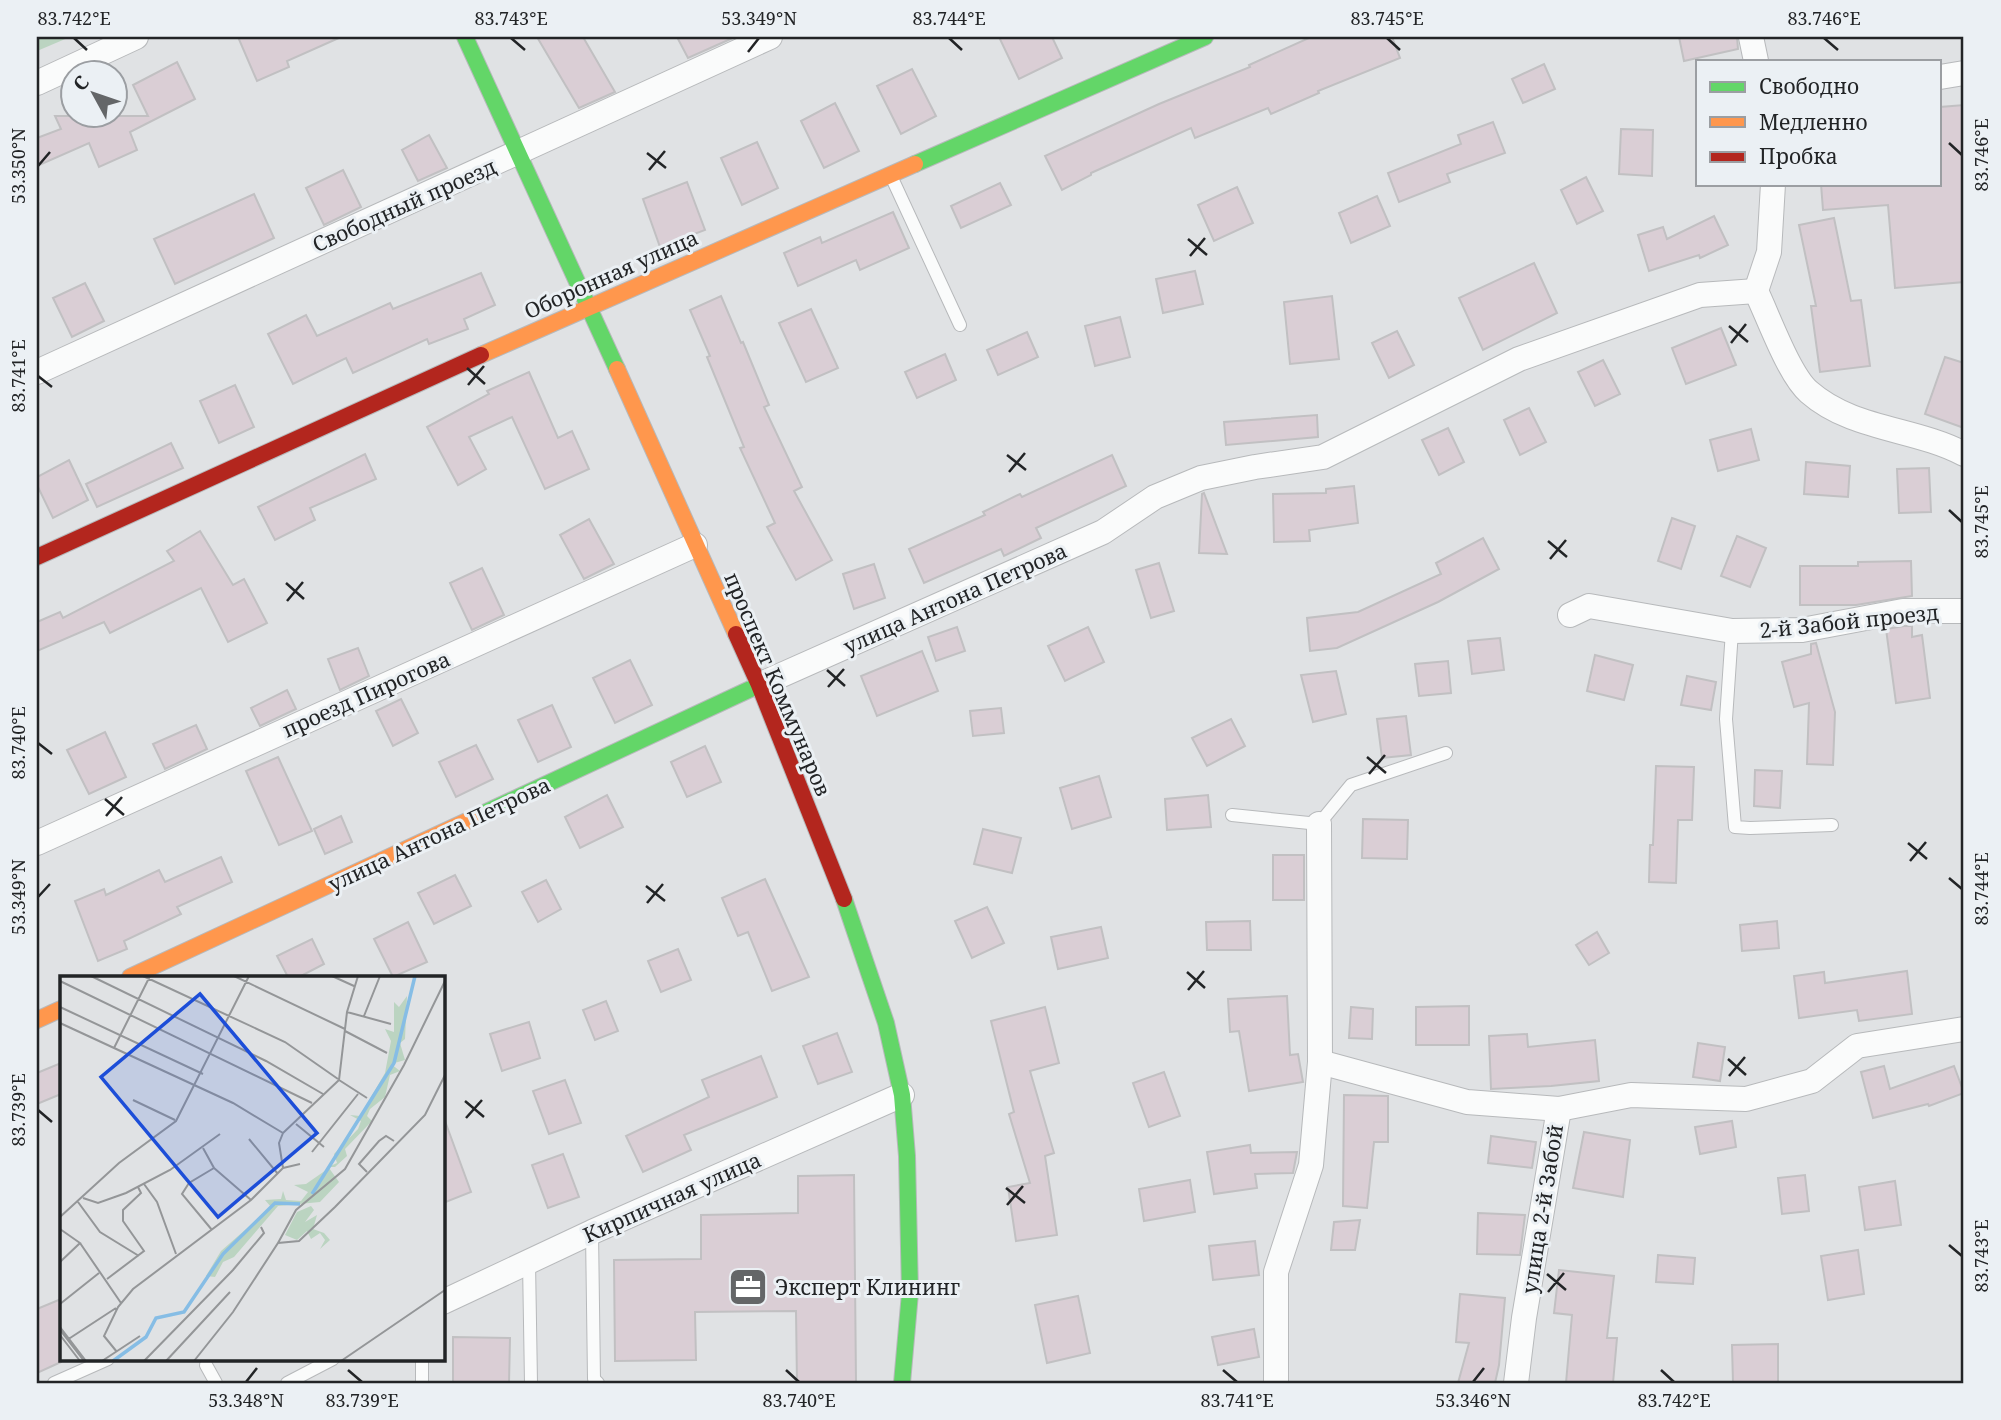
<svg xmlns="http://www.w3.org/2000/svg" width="2001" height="1420" viewBox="0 0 2001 1420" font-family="'Noto Serif',serif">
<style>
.green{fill:#bbd4c1}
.building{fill:#daced5;stroke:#c1c0c2;stroke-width:2}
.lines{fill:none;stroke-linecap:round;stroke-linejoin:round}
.lane-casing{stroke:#b7b9bb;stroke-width:14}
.street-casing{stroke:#b7b9bb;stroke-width:26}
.fast-casing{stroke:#b7b9bb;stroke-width:18}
.slow-casing{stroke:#b7b9bb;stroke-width:18}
.jam-casing{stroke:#b7b9bb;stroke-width:18}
.lane{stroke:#fafbfb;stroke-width:12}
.street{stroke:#fafbfb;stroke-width:24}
.fast{stroke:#63d668;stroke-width:16}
.slow{stroke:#ff974d;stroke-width:16}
.jam{stroke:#b3261e;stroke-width:16}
.ticks{fill:none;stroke:#222426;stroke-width:2.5}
.labels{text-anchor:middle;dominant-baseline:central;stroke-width:6;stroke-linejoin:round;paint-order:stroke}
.street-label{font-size:21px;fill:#222426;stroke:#ebf0f4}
.poi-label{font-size:21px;fill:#222426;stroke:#ebf0f4;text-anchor:start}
.inset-river{fill:none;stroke:#86bde5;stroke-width:3.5}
.inset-road{fill:none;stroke:#949698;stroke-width:2}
.view{fill:#1d4ed8;fill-opacity:0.15;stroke:#1d4ed8;stroke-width:3.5}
.inset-edge{fill:none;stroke:#222426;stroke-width:3.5}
.neatline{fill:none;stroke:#222426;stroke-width:2.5}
.ticks-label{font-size:18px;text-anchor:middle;fill:#222426}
</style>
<rect width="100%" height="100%" fill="#e0e2e4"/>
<polygon class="green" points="37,37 70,37 37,51"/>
<g class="building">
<polygon points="238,37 341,37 287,61 289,67 257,81"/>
<polygon points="537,37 583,37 615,92 579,108"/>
<polygon points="677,37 735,37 688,58"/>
<polygon points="999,37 1052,37 1062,58 1019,79"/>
<polygon points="1311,37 1392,37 1400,58 1318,91 1319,93 1271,114 1268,108 1195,138 1191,128 1091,173 1091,175 1062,190 1045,156 1159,104 1250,67 1249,65"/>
<polygon points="1679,37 1737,37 1738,49 1684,61"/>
<polygon points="177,62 195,99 130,132 137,150 99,167 89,143 37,166 37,138 61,129 55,116 148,116 133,85"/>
<polygon points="1544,64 1555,89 1523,103 1512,79"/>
<polygon points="912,69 936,116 901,134 877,86"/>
<polygon points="835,103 859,151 824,168 801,121"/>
<polygon points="1964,105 1964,282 1895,288 1888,205 1823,210 1821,184 1940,184 1940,107"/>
<polygon points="1493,122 1505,153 1447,174 1450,182 1399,202 1388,173 1461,144 1458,135"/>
<polygon points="1621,129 1653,130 1652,176 1619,174"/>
<polygon points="429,135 447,168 418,181 402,150"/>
<polygon points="757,142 778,188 742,205 721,158"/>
<polygon points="343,170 361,207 324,225 306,188"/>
<polygon points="1586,177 1603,211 1577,224 1561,190"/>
<polygon points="687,182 705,230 660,247 643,199"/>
<polygon points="1000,183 1011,205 961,228 951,206"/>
<polygon points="1237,187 1253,223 1214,241 1198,205"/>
<polygon points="254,194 274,238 175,284 154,239"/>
<polygon points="1377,196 1390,226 1351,243 1339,213"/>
<polygon points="893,212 909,248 860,270 856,260 798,286 784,253 820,237 822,243"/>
<polygon points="1714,216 1728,245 1700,258 1699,255 1649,271 1638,235 1663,227 1667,239"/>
<polygon points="1834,218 1851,301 1861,300 1870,366 1820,372 1811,306 1816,306 1799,225"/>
<polygon points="1534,263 1557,313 1483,350 1459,298"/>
<polygon points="1195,271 1203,304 1163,313 1156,279"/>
<polygon points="481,273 495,305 464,319 468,329 429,344 427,339 353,373 346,358 293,384 268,334 306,315 317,336 390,303 393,309"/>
<polygon points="85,283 104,321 72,337 53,298"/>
<polygon points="721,296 741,343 743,342 769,405 764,407 802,487 794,491 832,560 796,580 767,527 775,523 740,448 744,447 707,357 710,356 690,310"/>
<polygon points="1332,296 1339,359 1290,364 1284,302"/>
<polygon points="811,309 838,368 806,382 779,323"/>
<polygon points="1120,317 1130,357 1095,366 1085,326"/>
<polygon points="1721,328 1736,365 1686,384 1672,348"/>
<polygon points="1397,331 1414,365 1389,378 1372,343"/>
<polygon points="1027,332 1038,357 998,375 987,350"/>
<polygon points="945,354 956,380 917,398 905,372"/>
<polygon points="1945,357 1964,363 1964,428 1925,414"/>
<polygon points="1603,360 1620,394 1595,406 1578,372"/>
<polygon points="529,372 558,438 572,431 589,469 545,489 512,417 469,437 486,469 458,485 427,427 489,394 487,391"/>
<polygon points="235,385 254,427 219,443 200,401"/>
<polygon points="1529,408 1546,442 1520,455 1504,420"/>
<polygon points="1317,415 1318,437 1226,445 1224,422"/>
<polygon points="1448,428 1464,462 1439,475 1422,440"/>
<polygon points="1751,429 1759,460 1718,471 1710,440"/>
<polygon points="171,443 183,468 97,507 86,484"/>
<polygon points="365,454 376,479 310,508 315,520 275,540 258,507"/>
<polygon points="1112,455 1126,486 1036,528 1041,538 1004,556 1001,549 924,583 909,549 985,515 983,512 1020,494 1022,497"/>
<polygon points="69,460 88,500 53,518 37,485 37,477"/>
<polygon points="1806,462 1850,466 1848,497 1804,494"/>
<polygon points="1929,468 1931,512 1899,513 1897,469"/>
<polygon points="1354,486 1358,523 1309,530 1310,541 1274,542 1273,494 1326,493 1326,489"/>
<polygon points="1204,493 1227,554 1199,553 1202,494"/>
<polygon points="1672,518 1695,526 1681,569 1658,561"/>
<polygon points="589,519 614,564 584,579 560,535"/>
<polygon points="200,531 233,585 244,579 267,623 228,642 201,588 110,633 104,622 37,651 37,622 60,612 63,618 174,561 167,551"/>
<polygon points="1737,536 1766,548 1750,587 1721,576"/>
<polygon points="1483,538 1499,569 1438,602 1337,648 1310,651 1307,618 1358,612 1441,574 1436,563"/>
<polygon points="1911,561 1912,596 1856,605 1800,605 1800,566 1858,566 1858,562"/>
<polygon points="1159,563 1174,611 1151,618 1136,570"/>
<polygon points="874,564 885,598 854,609 843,574"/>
<polygon points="482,568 504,615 472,630 450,583"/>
<polygon points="1904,626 1912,626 1912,637 1922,635 1930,698 1896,703 1886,629"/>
<polygon points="957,627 965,651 936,661 928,637"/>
<polygon points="1088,627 1104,662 1065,681 1048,646"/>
<polygon points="1500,638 1504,670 1472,674 1468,641"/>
<polygon points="1816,643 1835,712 1833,765 1807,764 1809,703 1794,707 1782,662 1811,654 1811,644"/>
<polygon points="358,648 369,676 340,690 328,659"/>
<polygon points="922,651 938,691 877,716 861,676"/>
<polygon points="1595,655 1633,665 1624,700 1587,691"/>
<polygon points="630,660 652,705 615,723 593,678"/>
<polygon points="1448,661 1451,693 1419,696 1415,664"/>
<polygon points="1336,671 1346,714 1313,722 1301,675"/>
<polygon points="1687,676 1716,682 1711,710 1681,705"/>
<polygon points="287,690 296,709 260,726 251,708"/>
<polygon points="401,699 418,733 393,746 376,711"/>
<polygon points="552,705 571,747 538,762 518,720"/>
<polygon points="1001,708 1004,733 973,736 970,711"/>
<polygon points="1406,716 1411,755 1382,758 1377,719"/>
<polygon points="1231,719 1245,746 1207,766 1192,738"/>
<polygon points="196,725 207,749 165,769 153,744"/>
<polygon points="105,732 126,777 89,794 67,750"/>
<polygon points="476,745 493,779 456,797 439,762"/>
<polygon points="705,746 721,782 687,797 671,762"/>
<polygon points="278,757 312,831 279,845 246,771"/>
<polygon points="1656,766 1694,767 1692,820 1678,820 1676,883 1649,882 1650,845 1653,845"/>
<polygon points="1755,770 1782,771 1780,808 1754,806"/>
<polygon points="1099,776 1111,817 1072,829 1060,788"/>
<polygon points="607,795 623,827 580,848 565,817"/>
<polygon points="1208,795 1211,827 1167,830 1165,799"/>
<polygon points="341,816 352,842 325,854 314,829"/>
<polygon points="1363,819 1408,820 1407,859 1362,858"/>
<polygon points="983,829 1021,838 1012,873 974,864"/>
<rect x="1273" y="855" width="31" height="45"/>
<polygon points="221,857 232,882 177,907 181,914 124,941 127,949 98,961 75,901 104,889 106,895 159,870 165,882"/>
<polygon points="455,875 471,906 434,924 418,893"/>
<polygon points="765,879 809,977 772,991 748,932 738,936 722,898"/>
<polygon points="546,880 561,909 538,922 522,892"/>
<polygon points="987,907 1004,943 972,958 955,921"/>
<polygon points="1250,921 1251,950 1207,950 1206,922"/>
<polygon points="1777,921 1779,948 1742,951 1740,925"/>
<polygon points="408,922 427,962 393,977 374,939"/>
<polygon points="1101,927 1108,958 1058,969 1051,937"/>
<polygon points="1597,932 1609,953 1589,965 1576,945"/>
<polygon points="312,939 324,964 299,977 288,977 277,956"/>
<polygon points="678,949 691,980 661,992 648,961"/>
<polygon points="1907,971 1912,1014 1859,1021 1857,1010 1799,1018 1794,976 1824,972 1825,983"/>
<polygon points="1287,996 1290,1055 1298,1054 1303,1082 1249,1091 1239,1031 1230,1032 1228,999"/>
<polygon points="606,1001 618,1031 595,1040 583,1010"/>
<polygon points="1469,1006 1469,1045 1416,1045 1416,1007"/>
<polygon points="1045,1007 1059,1063 1030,1071 1054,1153 1045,1156 1057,1235 1016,1241 1008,1187 1030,1183 1009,1114 1014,1112 991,1021"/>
<polygon points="1351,1007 1373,1009 1372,1039 1349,1038"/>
<polygon points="529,1022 540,1058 502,1071 490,1034"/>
<polygon points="837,1033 852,1072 818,1084 803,1046"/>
<polygon points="1527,1034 1528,1047 1595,1040 1599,1081 1551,1086 1491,1089 1489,1036"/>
<polygon points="1698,1043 1725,1047 1720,1081 1693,1077"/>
<polygon points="761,1056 777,1097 684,1135 691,1150 643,1172 626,1136 709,1097 702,1080"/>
<polygon points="61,1063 61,1094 37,1104 37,1073"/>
<polygon points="1884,1066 1890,1089 1954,1066 1964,1093 1929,1106 1928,1104 1873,1118 1861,1072"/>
<polygon points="1164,1072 1180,1116 1149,1127 1133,1083"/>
<polygon points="565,1080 581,1123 549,1134 533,1091"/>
<polygon points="1344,1095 1388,1096 1388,1142 1374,1142 1367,1208 1343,1206"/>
<polygon points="445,1121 471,1192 443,1203 443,1122"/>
<polygon points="1732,1121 1736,1147 1700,1154 1695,1127"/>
<polygon points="1584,1132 1630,1140 1623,1197 1573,1188"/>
<polygon points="1491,1136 1536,1142 1532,1168 1488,1163"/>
<polygon points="1250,1145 1251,1153 1297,1152 1293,1173 1255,1174 1257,1188 1214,1194 1207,1152"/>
<polygon points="563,1154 579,1197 548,1208 532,1165"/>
<polygon points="854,1175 856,1383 797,1383 796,1311 695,1312 696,1360 615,1361 614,1260 701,1259 701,1215 798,1213 798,1176"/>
<polygon points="1805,1175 1809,1211 1782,1214 1778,1178"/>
<polygon points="1190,1180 1195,1212 1144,1221 1139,1189"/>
<polygon points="1895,1181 1901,1225 1865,1230 1859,1187"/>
<polygon points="1478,1213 1525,1215 1520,1255 1477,1254"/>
<polygon points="1360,1220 1355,1250 1331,1250 1334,1222"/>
<polygon points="1255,1241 1259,1275 1213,1280 1209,1246"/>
<polygon points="1858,1250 1864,1294 1828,1300 1821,1256"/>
<polygon points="1658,1255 1695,1258 1693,1284 1656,1282"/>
<polygon points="1559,1270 1614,1276 1607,1338 1617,1338 1613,1383 1566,1383 1572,1315 1554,1313"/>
<polygon points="1460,1294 1505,1298 1499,1365 1495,1383 1458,1383 1469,1343 1456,1342"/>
<polygon points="1078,1296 1090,1353 1047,1363 1035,1305"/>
<polygon points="61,1299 61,1362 37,1373 37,1309"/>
<polygon points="1254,1329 1259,1357 1218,1365 1212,1337"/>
<polygon points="453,1337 510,1338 509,1383 453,1383"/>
<polygon points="1778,1344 1778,1383 1733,1383 1732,1345"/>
</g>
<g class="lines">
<g class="lane-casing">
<g id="lane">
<polyline points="891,176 960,325"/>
<polyline points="1732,631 1726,719 1735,827 1750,828 1832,825"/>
<polyline points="1232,815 1319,824 1351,785 1446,753"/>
<polyline points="592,1232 594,1379 598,1383"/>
<polyline points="529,1262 531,1383"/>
<polyline points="422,1359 422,1383"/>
<polyline points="206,1365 216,1383"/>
<polyline points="54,1383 108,1359"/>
<polyline points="287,1383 333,1359"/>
</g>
</g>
<g class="street-casing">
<g id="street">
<polyline points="1751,37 1756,61"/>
<polyline points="1940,77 1964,73"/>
<polyline points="37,83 136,37"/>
<path d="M1756,291C1768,316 1789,375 1809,392C1852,430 1915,428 1964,454"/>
<polyline points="1756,291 1769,252 1773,184"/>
<polyline points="37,372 770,37"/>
<polyline points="1570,615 1589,606 1732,631 1802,630 1903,611 1964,611"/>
<polyline points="759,685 1103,532 1155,497 1201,478 1255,467 1323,457 1519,359 1700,295 1756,291"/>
<polyline points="37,843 695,545"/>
<polyline points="1320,1062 1467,1102 1559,1109 1524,1318 1516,1383"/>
<polyline points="1559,1109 1631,1095 1746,1099 1812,1081 1857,1046 1964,1029"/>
<polyline points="443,1302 592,1232 902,1095"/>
<polyline points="1276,1383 1276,1272 1311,1165 1320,1062 1319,824"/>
</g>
</g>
<g class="fast-casing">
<g id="fast">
<polyline points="465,37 617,369"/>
<polyline points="915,164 1205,37"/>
<polyline points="480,815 759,685"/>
<polyline points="844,899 886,1023 902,1095 907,1156 910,1293 902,1383"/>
</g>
</g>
<g class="slow-casing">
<g id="slow">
<polyline points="481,355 915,164"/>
<polyline points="617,369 736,634"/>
<polyline points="130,977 480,815"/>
<polyline points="37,1020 61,1009"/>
</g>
</g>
<g class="jam-casing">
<g id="jam">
<polyline points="37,557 481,355"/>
<polyline points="736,634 759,685 844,899"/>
</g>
</g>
<use href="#lane" class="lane"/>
<use href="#street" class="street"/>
<use href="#fast" class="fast"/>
<use href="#slow" class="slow"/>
<use href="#jam" class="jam"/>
</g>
<path class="ticks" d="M74,38L87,50M511,38L525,50M949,38L962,50M1387,38L1400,50M1824,38L1838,50M748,52L759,38M1949,143L1962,155M647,153L666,168M38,166L50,152M649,170L665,151M1188,239L1207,255M1190,256L1205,238M1729,326L1748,342M1731,343L1746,324M467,368L485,384M38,376L52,387M468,385L484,366M1007,455L1026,470M1009,472L1025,453M1949,510L1962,522M1548,541L1567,557M1550,559L1566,540M286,583L304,599M287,601L303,582M827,670L845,686M828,687L844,669M38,743L52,754M1367,757L1386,773M1369,774L1385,755M105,799L124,815M106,816L122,797M1908,843L1927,859M1910,861L1926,842M1949,878L1962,889M646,886L665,901M38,897L50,884M647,903L663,884M1187,972L1205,988M1188,990L1204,971M1728,1059L1746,1075M1729,1076L1745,1057M465,1101L484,1117M38,1110L52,1122M466,1118L482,1100M1006,1188L1025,1203M1007,1205L1023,1186M1949,1245L1962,1256M1547,1274L1566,1290M1548,1292L1564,1273M348,1370L362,1382M786,1370L799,1382M1223,1370L1237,1382M1661,1370L1674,1382M246,1382L257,1368M1473,1382L1484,1368"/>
<defs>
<g id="office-square" transform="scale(2.0125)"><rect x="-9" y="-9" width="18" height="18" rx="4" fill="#646668" stroke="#ebf0f4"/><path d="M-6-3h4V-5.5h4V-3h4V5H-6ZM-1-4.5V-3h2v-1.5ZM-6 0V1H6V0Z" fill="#fff"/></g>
</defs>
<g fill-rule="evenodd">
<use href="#office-square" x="748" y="1287"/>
</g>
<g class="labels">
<g class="street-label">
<text transform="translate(404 205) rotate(-24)">Свободный проезд</text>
<text transform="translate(611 274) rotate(-24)">Оборонная улица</text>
<text transform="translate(955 598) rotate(-24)">улица Антона Петрова</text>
<text transform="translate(1849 621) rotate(-6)">2-й Забой проезд</text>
<text transform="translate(778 684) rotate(67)">проспект Коммунаров</text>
<text transform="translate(366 694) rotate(-24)">проезд Пирогова</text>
<text transform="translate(439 834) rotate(-25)">улица Антона Петрова</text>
<text transform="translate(672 1197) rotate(-24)">Кирпичная улица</text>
<text transform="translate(1542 1209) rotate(-81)">улица 2-й Забой</text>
</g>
<g class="poi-label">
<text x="775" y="1287">Эксперт Клининг</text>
</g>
</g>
<g transform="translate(60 976)">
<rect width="385" height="385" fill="#e0e2e4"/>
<path d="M347,20L345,63L340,67L345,84L331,88L340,95L330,99L325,121L310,133L307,140L312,145L285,173L287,180L275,191H268L277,187L274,178L298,153L301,145L290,139L300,140L325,97L331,65L325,53L334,56V26L339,31ZM269,192L279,206L260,226L218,230L174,281L163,286L155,301L146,300L161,275L211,231L205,224L221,223L223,215L226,224L241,225L248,216L234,209L246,208ZM251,230L254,234L245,246L257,239L253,253L264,257L270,264L260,273L265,264L260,257L251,263L247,255L237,264L225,259L237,236Z" fill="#bbd4c1"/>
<path class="inset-river" d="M252,218L334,87L355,0M53,385L86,361L96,342L124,336L163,278L215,227L240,228"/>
<path class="inset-road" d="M31,0L206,85L263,118M83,0L225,66L278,103M174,0L285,53M272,0L294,10M0,5L252,127M0,31L143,98M287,36L331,48M304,40L320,0M0,47L173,127L223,157M285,55L327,77M54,72L90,0M279,104L307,122M73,124L115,144M236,148L264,171M223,157L279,104L287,36L298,0M223,157L219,167L223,192L240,188M189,163L218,198M143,172L154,192L129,207L122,218L152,254M252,176L298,118M154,192L191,224M307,196L299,188L319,165L326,160L334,165M84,208L97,226L116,278M23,222L38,227L66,217L110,194L160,158M18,226L40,256L79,280M0,241L59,187L116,145L189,0M0,253L20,267L0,286M20,267L61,327M218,267L236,234L285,193L344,89L385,5M47,303L84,275L63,245V234L81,217L78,211M0,328L39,297M0,351L26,385M0,354L24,385M0,359L20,385M7,364L56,332M57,376L44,360L58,331L73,313L191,224L223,192M42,385L80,360M84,385L173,294L204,257L201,251M106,385L170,316M134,385L173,336L218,267L239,265L275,231L365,139L385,99M281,385L385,314"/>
<path class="view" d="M140,18L257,157L158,241L41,101Z"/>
<rect width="385" height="385" class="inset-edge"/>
</g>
<rect width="2001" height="1420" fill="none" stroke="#ebf0f4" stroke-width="77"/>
<rect x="1696" y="60" width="245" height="126" fill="#ebf0f4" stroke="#9b9ea2" stroke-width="2"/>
<rect x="1710" y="82" width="35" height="10" fill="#63d668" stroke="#9b9ea2" stroke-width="2"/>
<text x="1759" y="94" font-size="21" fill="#222426">Свободно</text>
<rect x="1710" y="117" width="35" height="10" fill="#ff974d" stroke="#9b9ea2" stroke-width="2"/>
<text x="1759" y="130" font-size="21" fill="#222426">Медленно</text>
<rect x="1710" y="152" width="35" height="10" fill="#b3261e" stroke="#9b9ea2" stroke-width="2"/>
<text x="1759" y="164" font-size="21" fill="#222426">Пробка</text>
<g transform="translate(94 94) rotate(310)"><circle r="33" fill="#ebf0f4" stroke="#9b9ea2" stroke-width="2"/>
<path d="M0-5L12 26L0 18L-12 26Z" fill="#646668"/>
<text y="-10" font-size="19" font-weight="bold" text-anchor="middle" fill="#222426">С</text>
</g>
<rect x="38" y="38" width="1924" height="1344" class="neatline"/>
<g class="ticks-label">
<text x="74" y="25">83.742°E</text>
<text x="511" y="25">83.743°E</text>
<text x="759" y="25">53.349°N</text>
<text x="949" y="25">83.744°E</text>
<text x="1387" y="25">83.745°E</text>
<text x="1824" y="25">83.746°E</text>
<text transform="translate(1982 155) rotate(-90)" y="6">83.746°E</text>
<text transform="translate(19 166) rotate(-90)" y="6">53.350°N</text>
<text transform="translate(19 376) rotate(-90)" y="6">83.741°E</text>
<text transform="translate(1982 522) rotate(-90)" y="6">83.745°E</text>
<text transform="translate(19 743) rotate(-90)" y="6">83.740°E</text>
<text transform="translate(1982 889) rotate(-90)" y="6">83.744°E</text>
<text transform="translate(19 897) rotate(-90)" y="6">53.349°N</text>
<text transform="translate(19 1110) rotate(-90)" y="6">83.739°E</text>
<text transform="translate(1982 1256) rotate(-90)" y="6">83.743°E</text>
<text x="246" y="1407">53.348°N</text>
<text x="362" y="1407">83.739°E</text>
<text x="799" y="1407">83.740°E</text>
<text x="1237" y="1407">83.741°E</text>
<text x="1473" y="1407">53.346°N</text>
<text x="1674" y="1407">83.742°E</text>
</g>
</svg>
